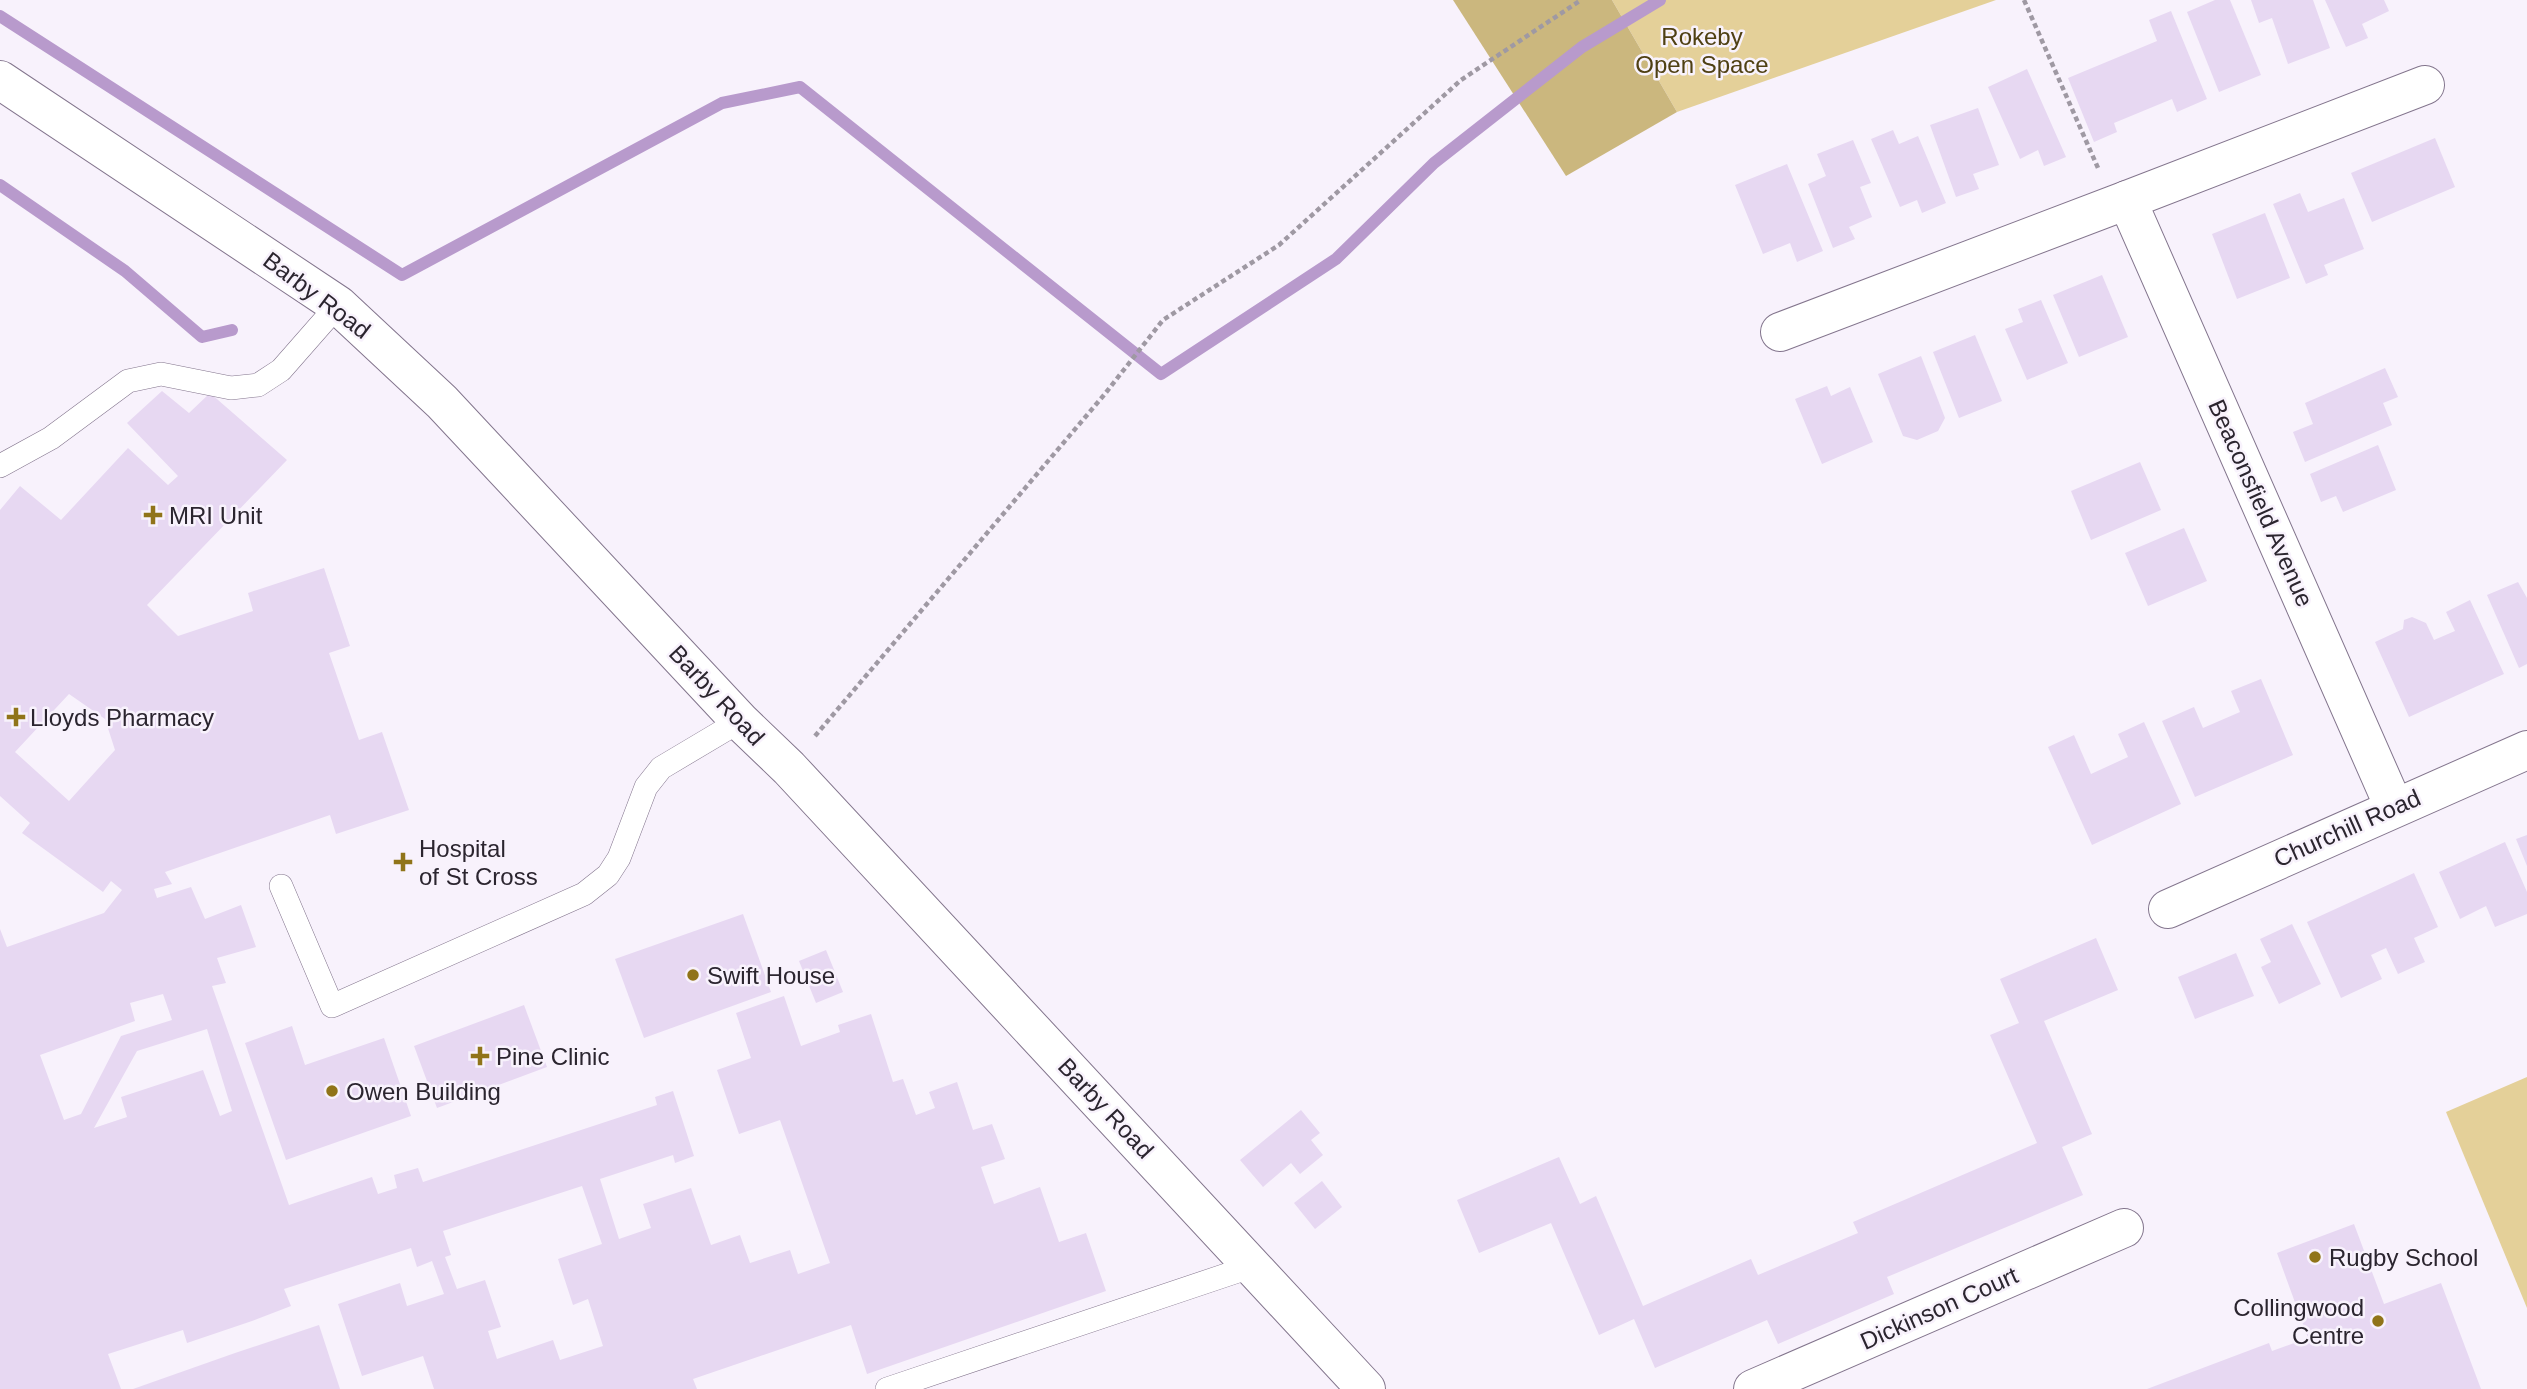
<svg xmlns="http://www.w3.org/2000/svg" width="2527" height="1389" viewBox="0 0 2527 1389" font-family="Arial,sans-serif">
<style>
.green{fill:#e4d099}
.forest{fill:#cbb77e}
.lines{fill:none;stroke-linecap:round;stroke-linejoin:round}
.stream{stroke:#b89acc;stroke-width:12}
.building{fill:#e7d8f2;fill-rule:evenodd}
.service-casing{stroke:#83758d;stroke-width:24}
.minor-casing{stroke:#83758d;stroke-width:40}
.path{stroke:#9f99a3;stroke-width:4.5;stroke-dasharray:5 3.5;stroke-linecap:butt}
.service{stroke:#fff;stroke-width:23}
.minor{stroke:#fff;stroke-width:38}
.poi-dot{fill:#907419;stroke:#f8f2fc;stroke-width:2.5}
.labels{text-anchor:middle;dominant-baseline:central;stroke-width:5;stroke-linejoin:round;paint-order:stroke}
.park-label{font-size:24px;fill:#4f4013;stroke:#f8f2fc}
.street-label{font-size:24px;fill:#2b252f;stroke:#f8f2fc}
.poi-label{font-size:24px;fill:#2b252f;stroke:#f8f2fc;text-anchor:start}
</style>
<rect width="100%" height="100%" fill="#f8f2fc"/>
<g class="green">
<polygon points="1612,0 1996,0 1677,112"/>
<polygon points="2527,1077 2527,1308 2446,1112"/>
</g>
<polygon class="forest" points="1453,0 1612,0 1677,112 1566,176"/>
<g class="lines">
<g class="stream">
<polyline points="0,16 402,275 722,103 800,87 1161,374 1336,259 1434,163 1582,47 1660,0"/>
<polyline points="0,185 125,271 202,337 232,330"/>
</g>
</g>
<g class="building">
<polygon points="2215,0 2230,0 2261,75 2219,92 2187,12"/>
<polygon points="2251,0 2313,0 2330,48 2288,64 2272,18 2259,23"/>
<polygon points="2325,0 2384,0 2389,11 2362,24 2368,38 2346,47"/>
<polygon points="2171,11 2207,99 2177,112 2172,99 2114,123 2117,132 2094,142 2068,78 2157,41 2149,20"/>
<polygon points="2027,69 2066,157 2044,166 2038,150 2020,159 1988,87"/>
<polygon points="1978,108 1999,165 1973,174 1979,189 1956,197 1930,125"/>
<polygon points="1893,130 1899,144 1918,136 1946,203 1922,213 1917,200 1900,207 1871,139"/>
<polygon points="2435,138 2455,187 2372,222 2351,173"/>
<polygon points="1853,140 1871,183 1860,187 1872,217 1849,227 1855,239 1833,248 1808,184 1826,176 1817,154"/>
<polygon points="1787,164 1823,251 1797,262 1790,243 1763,254 1735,185"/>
<polygon points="2300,193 2308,212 2344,198 2364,249 2324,265 2328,275 2306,284 2273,204"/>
<polygon points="2265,213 2290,278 2237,299 2212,234"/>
<polygon points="2102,275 2128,337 2079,357 2053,295"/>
<polygon points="2041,300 2068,363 2027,380 2005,329 2023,322 2018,309"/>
<polygon points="1975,335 2002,401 1959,418 1933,352"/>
<polygon points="1921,356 1945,418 1938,431 1917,440 1903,436 1878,374"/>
<polygon points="2385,368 2398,397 2383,403 2392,425 2305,462 2293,432 2313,424 2305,403"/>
<polygon points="1827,386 1831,396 1850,387 1873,442 1822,464 1795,399"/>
<path d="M162,391L189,413L210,393L287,460L147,605L178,636L253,611L248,593L324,568L350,646L329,653L359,740L382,732L409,810L336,834L330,815L165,872L172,884L154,889L157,898L191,887L205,919L241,905L256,947L217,958L226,983L212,986L289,1205L372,1177L378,1194L397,1188L394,1175L418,1168L423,1182L657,1105L655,1097L673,1091L694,1156L675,1163L673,1155L600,1179L619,1239L651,1228L643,1204L691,1188L711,1245L740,1235L750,1263L790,1250L798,1274L830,1263L780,1120L739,1134L717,1070L751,1058L736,1013L784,996L801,1046L840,1032L838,1025L871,1014L893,1082L903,1079L916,1115L935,1108L929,1092L957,1082L973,1130L992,1124L1005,1159L981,1167L994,1204L1040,1187L1059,1242L1086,1233L1106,1291L867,1374L851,1325L693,1379L697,1389H434L423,1356L362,1376L338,1304L400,1283L407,1306L444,1294L432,1261L417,1267L411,1248L284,1289L291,1306L252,1321L187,1343L183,1330L108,1354L121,1389H0V929L7,947L104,913L122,890L111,881L103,892L22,833L30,823L0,796V510L20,486L61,520L128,448L168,485L178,476L127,423ZM69,694L105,719L115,750L69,801L15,752ZM163,994L172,1020L121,1036L81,1114L64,1120L40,1055L135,1021L130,1003ZM207,1029L232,1111L220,1116L203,1070L121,1097L127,1117L94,1128L137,1051ZM582,1186L602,1244L558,1259L573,1305L588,1299L603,1346L560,1360L553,1340L497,1359L488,1331L501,1327L485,1280L457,1289L445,1257L451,1255L443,1231Z"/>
<polygon points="2378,445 2396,490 2343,512 2336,496 2321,502 2310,474"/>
<polygon points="2140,462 2161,510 2091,540 2071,491"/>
<polygon points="2184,528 2207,581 2148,606 2125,553"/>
<polygon points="2518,582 2527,598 2527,664 2519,668 2487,595"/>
<polygon points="2470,600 2504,674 2409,717 2375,642 2403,629 2404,620 2412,617 2426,623 2434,640 2455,631 2446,612"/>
<polygon points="2261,679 2293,755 2195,797 2162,721 2194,707 2203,728 2240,712 2231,691"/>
<polygon points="2144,722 2181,804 2092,845 2048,747 2074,735 2091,774 2128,757 2118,734"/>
<polygon points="2527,835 2527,866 2516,839"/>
<polygon points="2505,842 2527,892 2527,914 2495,927 2486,906 2460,919 2439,872"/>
<polygon points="2414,873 2438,927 2414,938 2425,962 2398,974 2386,948 2371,955 2382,979 2341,998 2307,922"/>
<polygon points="743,914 771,992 644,1038 615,959"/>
<polygon points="2292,924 2321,984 2279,1004 2261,967 2271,962 2260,939"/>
<polygon points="2096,938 2118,990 2044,1021 2092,1134 2062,1147 2083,1195 1887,1277 1894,1294 1778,1344 1767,1320 1655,1368 1634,1319 1599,1335 1551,1223 1479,1253 1457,1200 1559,1157 1580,1204 1596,1196 1643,1306 1751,1259 1758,1275 1858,1233 1853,1222 2037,1143 1990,1035 2019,1023 2000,979"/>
<polygon points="826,950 843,992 816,1003 799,961"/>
<polygon points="2236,953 2254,996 2195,1019 2178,977"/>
<polygon points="524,1005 547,1067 437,1108 414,1046"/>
<polygon points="292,1026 305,1065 384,1038 411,1116 286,1160 245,1043"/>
<polygon points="1301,1110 1320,1133 1311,1140 1323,1155 1300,1174 1291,1163 1263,1187 1240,1160"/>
<polygon points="1322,1181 1342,1207 1315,1229 1294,1203"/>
<polygon points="2354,1224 2384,1304 2441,1283 2481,1389 2147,1389 2269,1343 2272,1351 2308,1338 2277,1253"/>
<polygon points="319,1325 340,1389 133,1389 235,1353"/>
</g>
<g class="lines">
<g class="service-casing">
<g id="service">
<polyline points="0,466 51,438 128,381 161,374 231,388 258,385 281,370 338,305"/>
<polyline points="281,886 332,1006 584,894 608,875 619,858 646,787 661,768 740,721"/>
<polyline points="887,1389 1253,1266"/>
</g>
</g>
<g class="minor-casing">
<g id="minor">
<polyline points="0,80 338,305 442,402 740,721 789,768 1366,1389"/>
<polyline points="1780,332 2127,200"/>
<polyline points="2394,807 2127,200 2425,85"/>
<polyline points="2168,909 2527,750"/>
<polyline points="1753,1389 2124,1228"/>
</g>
</g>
<g class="path">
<polyline points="2024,0 2098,168"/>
<polyline points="815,736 1104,395 1163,320 1279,245 1461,80 1581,0"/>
</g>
<use href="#service" class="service"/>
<use href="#minor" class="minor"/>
</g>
<g class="poi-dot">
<path d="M149.5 504.5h7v7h7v7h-7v7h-7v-7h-7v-7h7z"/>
<path d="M12.5 706.5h7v7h7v7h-7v7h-7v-7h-7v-7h7z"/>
<path d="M399.5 851.5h7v7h7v7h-7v7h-7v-7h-7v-7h7z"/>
<circle cx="693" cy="975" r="7"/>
<path d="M476.5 1045.5h7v7h7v7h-7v7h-7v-7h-7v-7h7z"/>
<circle cx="332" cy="1091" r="7"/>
<circle cx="2315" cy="1257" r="7"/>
<circle cx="2378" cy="1321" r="7"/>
</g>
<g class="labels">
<g class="park-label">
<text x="1702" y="36">Rokeby<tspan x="1702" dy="28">Open Space</tspan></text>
</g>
<g class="street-label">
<text transform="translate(317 295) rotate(37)">Barby Road</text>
<text transform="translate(2261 503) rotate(66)">Beaconsfield Avenue</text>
<text transform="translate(717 695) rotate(47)">Barby Road</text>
<text transform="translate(2347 828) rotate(-24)">Churchill Road</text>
<text transform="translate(1106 1108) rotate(47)">Barby Road</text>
<text transform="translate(1939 1308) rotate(-24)">Dickinson Court</text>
</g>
<g class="poi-label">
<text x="169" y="515">MRI Unit</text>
<text x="30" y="717">Lloyds Pharmacy</text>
<text x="419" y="848">Hospital<tspan x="419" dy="28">of St Cross</tspan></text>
<text x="707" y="975">Swift House</text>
<text x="496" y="1056">Pine Clinic</text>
<text x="346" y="1091">Owen Building</text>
<text x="2329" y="1257">Rugby School</text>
<text x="2364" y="1307" text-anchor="end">Collingwood<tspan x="2364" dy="28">Centre</tspan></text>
</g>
</g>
</svg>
